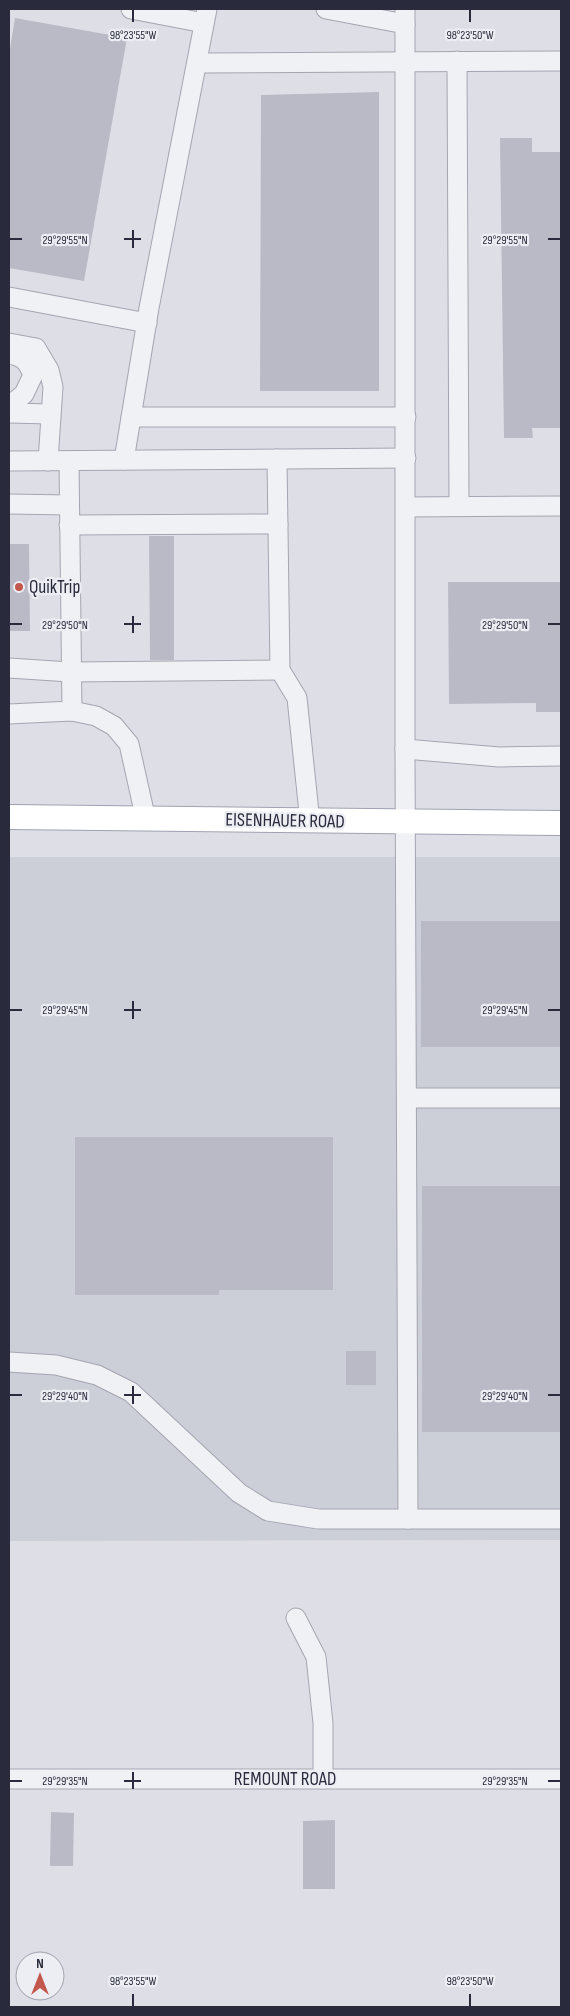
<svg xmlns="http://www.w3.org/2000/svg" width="570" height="2016" viewBox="0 0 570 2016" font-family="'Sofia Sans Condensed',sans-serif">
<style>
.built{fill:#ccced8}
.building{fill:#b9bac6}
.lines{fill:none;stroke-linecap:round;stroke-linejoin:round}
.minor-casing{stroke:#a4a5b0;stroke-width:21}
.major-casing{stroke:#9fa1b1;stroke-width:26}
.minor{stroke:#f0f1f5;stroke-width:19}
.major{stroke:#fff;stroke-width:24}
.ticks{fill:none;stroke:#292b3c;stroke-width:2}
.poi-dot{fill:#c2584d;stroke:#edeef4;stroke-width:2}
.labels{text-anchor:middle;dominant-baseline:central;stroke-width:4.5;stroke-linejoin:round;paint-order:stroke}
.poi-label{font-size:19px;fill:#292b3c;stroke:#edeef4;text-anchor:start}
.street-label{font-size:19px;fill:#292b3c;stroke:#edeef4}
.ticks-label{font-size:12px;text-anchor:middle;fill:#292b3c;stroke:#edeef4;stroke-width:4.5;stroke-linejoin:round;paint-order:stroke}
</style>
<rect width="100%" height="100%" fill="#dedfe6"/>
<polygon class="built" points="9,857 561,857 561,1540 9,1541"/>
<g class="building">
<polygon points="15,18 127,38 84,281 9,268 9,55"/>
<polygon points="379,92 379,391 260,391 261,95"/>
<polygon points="500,138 532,138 532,152 561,152 561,428 532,428 533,438 504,438"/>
<polygon points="149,536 174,536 174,660 150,660"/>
<polygon points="9,544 29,544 30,631 9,631"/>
<polygon points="448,582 561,582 561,712 536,712 536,703 449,704"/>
<rect x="421" y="921" width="140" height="126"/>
<polygon points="75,1137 333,1137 333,1290 219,1290 219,1295 75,1295"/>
<rect x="422" y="1186" width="139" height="246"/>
<rect x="346" y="1351" width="30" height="34"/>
<polygon points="51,1812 74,1813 73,1866 50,1866"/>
<polygon points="335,1820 335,1889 303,1889 303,1821"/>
</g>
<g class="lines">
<g class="minor-casing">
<g id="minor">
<polyline points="131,9 204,23"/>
<polyline points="326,9 405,24"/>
<polyline points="405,9 405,749 408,1519"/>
<polyline points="457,61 459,506"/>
<polyline points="197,63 561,61"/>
<polyline points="9,297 147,323"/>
<polyline points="9,343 36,348 49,370 53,387 48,461"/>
<path d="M9,354C23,356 28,362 33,375L24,394L9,406"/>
<polyline points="9,413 50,414"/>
<polyline points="131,417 406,417"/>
<polyline points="277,459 280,670 297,698 310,822"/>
<polyline points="124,460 149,308 207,9"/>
<polyline points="9,461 406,458"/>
<polyline points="69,461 72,711"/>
<polyline points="9,504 69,505"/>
<polyline points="406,507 561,506"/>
<polyline points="69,525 278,524"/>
<polyline points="9,668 70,672 280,670"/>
<polyline points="9,714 72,711 96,716 114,726 129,744 146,820"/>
<polyline points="405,749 499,757 561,756"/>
<polyline points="407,1098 561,1098"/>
<polyline points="9,1362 56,1365 97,1375 131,1392 239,1493 268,1511 318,1519 561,1519"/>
<polyline points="296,1618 316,1657 323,1723 323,1779"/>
<polyline points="9,1779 561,1779"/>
</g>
</g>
<g class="major-casing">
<polyline id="major" points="9,817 561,823"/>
</g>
<use href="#minor" class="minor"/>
<use href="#major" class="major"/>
</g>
<path class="ticks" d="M133,10V22M470,10V22M133,230V248M10,239H22M124,239H141M548,239H560M133,616V633M10,624H22M124,624H141M548,624H560M133,1001V1019M10,1010H22M124,1010H141M548,1010H560M133,1386V1404M10,1395H22M124,1395H141M548,1395H560M133,1772V1789M10,1781H22M124,1781H141M548,1781H560M133,1994V2006M470,1994V2006"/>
<circle class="poi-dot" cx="19" cy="587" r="5"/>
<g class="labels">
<g class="poi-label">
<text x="29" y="587">QuikTrip</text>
</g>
<g class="street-label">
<text transform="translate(285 821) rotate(1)">EISENHAUER ROAD</text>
<text x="285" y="1779">REMOUNT ROAD</text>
</g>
</g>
<g class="ticks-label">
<text x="133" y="39">98°23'55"W</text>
<text x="470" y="39">98°23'50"W</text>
<text x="65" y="244">29°29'55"N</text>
<text x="505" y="244">29°29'55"N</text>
<text x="65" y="629">29°29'50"N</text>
<text x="505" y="629">29°29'50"N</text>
<text x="65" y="1014">29°29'45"N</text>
<text x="505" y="1014">29°29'45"N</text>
<text x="65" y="1400">29°29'40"N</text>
<text x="505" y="1400">29°29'40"N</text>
<text x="65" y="1785">29°29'35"N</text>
<text x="505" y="1785">29°29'35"N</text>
<text x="133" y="1985">98°23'55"W</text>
<text x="470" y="1985">98°23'50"W</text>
</g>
<rect width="570" height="2016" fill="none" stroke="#292b3c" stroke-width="20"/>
<g transform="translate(40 1976)"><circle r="24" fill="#edeef4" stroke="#9fa0aa"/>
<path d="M0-4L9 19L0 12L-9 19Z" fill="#c2584d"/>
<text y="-8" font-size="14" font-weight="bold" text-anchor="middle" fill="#292b3c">N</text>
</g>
</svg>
